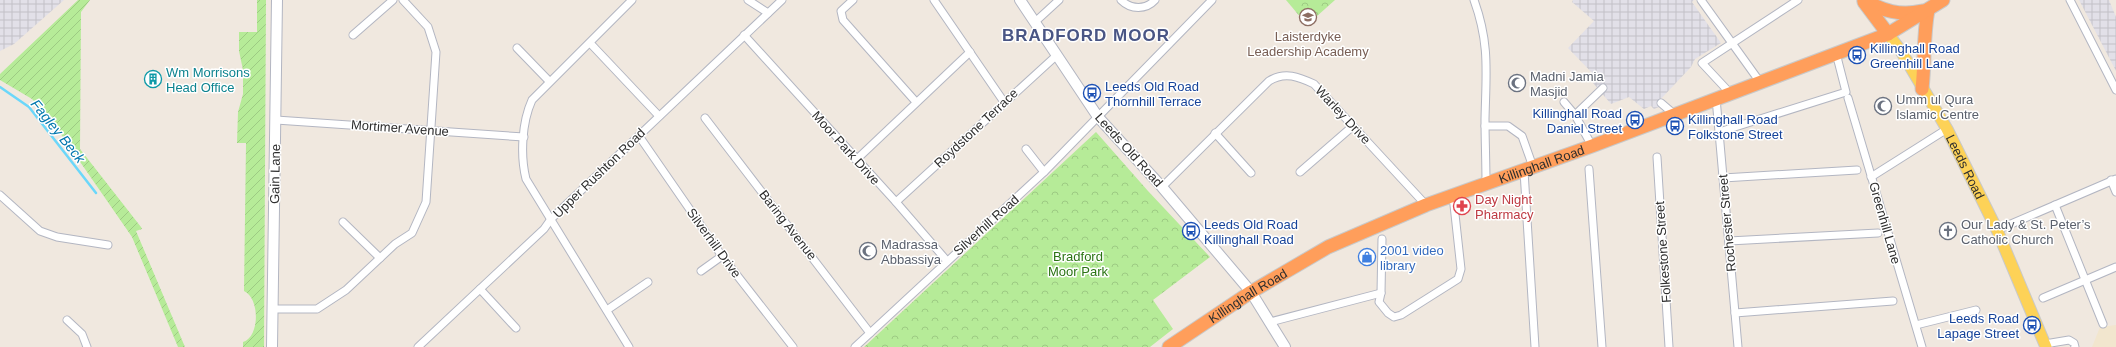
<svg xmlns="http://www.w3.org/2000/svg" width="2116" height="347" viewBox="0 0 2116 347" font-family="Arial,sans-serif">
<style>
.industrial{fill:url(#industrial-grid)}
.education{fill:#f2e6ce}
.park{fill:url(#park-crowns)}
.garden{fill:url(#garden-furrows)}
.lines{fill:none;stroke-linecap:round;stroke-linejoin:round}
.stream{stroke:#6bd7fa;stroke-width:2.5}
.street-casing{stroke:#b3b6c2;stroke-width:9}
.secondary-casing{stroke:#b3b6c2;stroke-width:12}
.primary-casing{stroke:#c9c9c9;stroke-width:13}
.highway-casing{stroke:#c9c9c9;stroke-width:15}
.street{stroke:#fff;stroke-width:7}
.secondary{stroke:#fff;stroke-width:10}
.primary{stroke:#fdd257;stroke-width:11}
.highway{stroke:#ff9e5b;stroke-width:13}
.labels{text-anchor:middle;dominant-baseline:central;stroke-width:3;stroke-linejoin:round;paint-order:stroke}
.education-label{font-size:13px;fill:#785e54;stroke:#fff}
.transit-label{font-size:13px;fill:#164399;stroke:#fff;text-anchor:start}
.culture-label{font-size:13px;fill:#0d838f;stroke:#fff;text-anchor:start}
.worship-label{font-size:13px;fill:#5b616d;stroke:#fff;text-anchor:start}
.street-label{font-size:13px;fill:#2e2e2e;stroke:#fff}
.health-label{font-size:13px;fill:#be3a42;stroke:#fff;text-anchor:start}
.shop-label{font-size:13px;fill:#366cbe;stroke:#fff;text-anchor:start}
.park-label{font-size:13px;fill:#2b7414;stroke:#fff}
.water-label{font-size:14px;font-style:italic;fill:#0177ae;stroke:#fff}
.district-label{font-size:17px;font-weight:bold;letter-spacing:1px;fill:#495584;stroke:#fff}
</style>
<defs>
<pattern id="industrial-grid" width="8" height="8" patternUnits="userSpaceOnUse"><rect width="8" height="8" fill="#e2e0e8"/><path d="M0 4h8M4 0v8" fill="none" stroke="#c2c0c7"/></pattern>
<pattern id="park-crowns" width="20" height="18" patternUnits="userSpaceOnUse"><rect width="20" height="18" fill="#b6eb98"/><path d="M2 6a3 3 0 1 1 6 0M12 15a3 3 0 1 1 6 0" fill="none" stroke="#9dca83"/></pattern>
<pattern id="garden-furrows" width="10" height="10" patternUnits="userSpaceOnUse"><rect width="10" height="10" fill="#b6eb98"/><path d="M-1 1l2-2M0 10L10 0M9 11l2-2" fill="none" stroke="#9dca83"/></pattern>
</defs>
<rect width="100%" height="100%" fill="#f0e8df"/>
<g class="industrial">
<polygon points="0,0 64,0 14,44 0,51"/>
<polygon points="1573,0 1694,0 1692,2 1721,43 1695,59 1691,67 1658,102 1659,107 1654,109 1651,106 1644,109 1629,97 1611,104 1593,83 1598,79 1568,48 1594,21 1572,2"/>
<polygon points="2079,0 2109,0 2116,17 2116,71"/>
</g>
<polygon class="education" points="2116,325 2116,347 2092,347 2100,327"/>
<g class="park">
<polygon points="1286,0 1335,0 1307,25"/>
<polygon points="1096,132 1148,191 1210,257 1153,300 1173,329 1150,347 864,347"/>
</g>
<g class="garden">
<polygon points="78,0 90,0 81,12 80,149 141,227 142,229 136,231 185,347 178,347 132,237 47,114 32,99 0,80 0,74"/>
<path d="M257,0H266L264,347H243V342C260,337 260,298 244,291L246,143H237L238,112L243,94V70L239,51V32H257Z"/>
</g>
<g class="lines">
<polyline class="stream" points="0,87 29,107 96,193"/>
<g class="street-casing">
<g id="street">
<polyline points="748,0 768,13"/>
<polyline points="853,0 841,11 843,20 916,102"/>
<polyline points="934,0 1004,102"/>
<path d="M1121,0C1131,10 1146,10 1155,0"/>
<path d="M1474,0C1490,44 1486,73 1485,119C1485,140 1486,162 1486,184"/>
<polyline points="1701,0 1760,82"/>
<polyline points="2070,0 2116,90"/>
<polyline points="1035,22 1059,0"/>
<polyline points="353,35 393,0"/>
<polyline points="744,35 896,202 947,261"/>
<polyline points="590,43 659,116"/>
<polyline points="517,48 549,81"/>
<polyline points="1730,93 1702,63 1798,0"/>
<polyline points="1716,98 1738,347"/>
<polyline points="1848,98 1922,347"/>
<polyline points="1564,102 1575,115 1592,146"/>
<polyline points="1661,103 1675,115"/>
<polyline points="1575,115 1603,88"/>
<polyline points="705,118 870,333"/>
<polyline points="276,120 524,137"/>
<polyline points="1485,126 1508,126 1522,136 1533,167"/>
<polyline points="1719,132 1846,92 1836,53"/>
<polyline points="1215,133 1251,173"/>
<polyline points="639,136 722,256 793,347"/>
<polyline points="1026,149 1044,172"/>
<polyline points="1657,157 1669,347"/>
<polyline points="856,160 970,52"/>
<polyline points="1589,169 1602,347"/>
<polyline points="1524,171 1535,347"/>
<polyline points="1300,172 1353,126"/>
<polyline points="1871,177 1947,129"/>
<polyline points="1723,178 1857,170"/>
<polyline points="2111,180 2116,192"/>
<path d="M1162,187L1269,81C1285,71 1299,77 1314,84L1426,205"/>
<polyline points="0,195 40,231 57,237 108,245"/>
<polyline points="896,202 1057,55"/>
<polyline points="2055,205 2103,324"/>
<polyline points="343,222 380,258"/>
<polyline points="1997,230 2116,179"/>
<polyline points="1382,239 1381,293 1379,302 1388,313 1394,317 1401,315 1458,279 1461,269 1453,196"/>
<polyline points="1729,241 1878,233"/>
<polyline points="701,271 722,256"/>
<polyline points="480,289 516,328"/>
<polyline points="2043,298 2116,267"/>
<polyline points="273,309 317,309 346,290 395,244 412,233 426,202 436,52 428,27 403,0"/>
<polyline points="607,310 648,282"/>
<polyline points="1735,313 1893,301"/>
<polyline points="67,320 82,334 87,347"/>
<polyline points="1270,322 1381,293"/>
<polyline points="1916,325 1976,310"/>
<polyline points="2045,344 2069,340 2074,343 2075,347"/>
<polyline points="418,347 544,229 551,219 782,0"/>
<path d="M629,347L526,179C520,155 522,122 532,100L632,0"/>
<polyline points="855,347 1044,172 1212,0"/>
</g>
</g>
<g class="secondary-casing">
<g id="secondary">
<polyline points="1020,0 1098,117 1162,187 1251,292 1285,347"/>
<polyline points="272,347 277,0"/>
</g>
</g>
<g class="primary-casing">
<g id="primary">
<path id="s1" d="M1888,34L1901,51L1947,129L1997,230L2046,347"/>
</g>
</g>
<g class="highway-casing">
<g id="highway">
<path d="M1864,0C1883,11 1900,16 1922,11"/>
<polyline points="1864,2 1888,34"/>
<path d="M1922,89C1925,62 1923,37 1928,10"/>
<path id="s2" d="M1169,347L1251,292L1328,247L1426,205L1592,146L1888,34L1943,0"/>
</g>
</g>
<use href="#street" class="street"/>
<use href="#secondary" class="secondary"/>
<use href="#primary" class="primary"/>
<use href="#highway" class="highway"/>
</g>
<defs>
<g id="school-ring" transform="scale(0.9)"><circle r="9.5" fill="#fff" stroke="#8d6e63" stroke-width="1.5"/><path d="M0-5L7-2L0 1L-7-2ZM-4 1L0 2.5L4 1V4Q0 6-4 4Z" fill="#8d6e63"/></g>
<g id="bus-ring" transform="scale(0.9)"><circle r="9.5" fill="#fff" stroke="#1a4fb4" stroke-width="1.5"/><path d="M-5-6H5V4H4V6H2V4H-2V6H-4V4H-5ZM-3.5-4V0h7V-4ZM-3.5 1.2v1.5H-2V1.2ZM2 1.2v1.5H3.5V1.2Z" fill="#1a4fb4"/></g>
<g id="building-ring" transform="scale(0.9)"><circle r="9.5" fill="#fff" stroke="#0f9aa8" stroke-width="1.5"/><path d="M-4-6H4V6H1V3H-1V6H-4ZM-2.5-4.3h1.7v1.8h-1.7ZM.8-4.3h1.7v1.8H.8ZM-2.5-1h1.7V.8h-1.7ZM.8-1h1.7V.8H.8Z" fill="#0f9aa8"/></g>
<g id="mosque-ring" transform="scale(0.9)"><circle r="9.5" fill="#fff" stroke="#6b7280" stroke-width="1.5"/><path d="M3.5-4.9A6 6 0 1 0 3.5 4.9A5 5 0 1 1 3.5-4.9Z" fill="#6b7280"/></g>
<g id="pharmacy-ring" transform="scale(0.9)"><circle r="9.5" fill="#fff" stroke="#e0444e" stroke-width="1.5"/><path d="M-2-6h4v4h4v4h-4v4h-4v-4h-4v-4h4Z" fill="#e0444e"/></g>
<g id="church-ring" transform="scale(0.9)"><circle r="9.5" fill="#fff" stroke="#6b7280" stroke-width="1.5"/><path d="M-1.2-6h2.4v3.5h3.3v2.4h-3.3V6h-2.4V-.1h-3.3v-2.4h3.3Z" fill="#6b7280"/></g>
<g id="shop-ring" transform="scale(0.9)"><circle r="9.5" fill="#fff" stroke="#3f7fe0" stroke-width="1.5"/><path d="M-5-2.5h2.3a2.7 3.5 0 0 1 5.4 0H5L5.5 6h-11ZM-1.5-2.5h3a1.5 2.3 0 0 0-3 0Z" fill="#3f7fe0"/></g>
</defs>
<g fill-rule="evenodd">
<use href="#school-ring" x="1308" y="17"/>
<use href="#bus-ring" x="1857" y="55"/>
<use href="#building-ring" x="153" y="79"/>
<use href="#mosque-ring" x="1517" y="83"/>
<use href="#bus-ring" x="1092" y="93"/>
<use href="#mosque-ring" x="1883" y="106"/>
<use href="#bus-ring" x="1635" y="120"/>
<use href="#bus-ring" x="1675" y="126"/>
<use href="#pharmacy-ring" x="1462" y="206"/>
<use href="#bus-ring" x="1191" y="231"/>
<use href="#church-ring" x="1948" y="231"/>
<use href="#mosque-ring" x="868" y="251"/>
<use href="#shop-ring" x="1367" y="257"/>
<use href="#bus-ring" x="2032" y="325"/>
</g>
<g class="labels">
<g class="education-label">
<text x="1308" y="36">Laisterdyke<tspan x="1308" dy="15">Leadership Academy</tspan></text>
</g>
<g class="transit-label">
<text x="1870" y="48">Killinghall Road<tspan x="1870" dy="15">Greenhill Lane</tspan></text>
<text x="1105" y="86">Leeds Old Road<tspan x="1105" dy="15">Thornhill Terrace</tspan></text>
<text x="1622" y="113" text-anchor="end">Killinghall Road<tspan x="1622" dy="15">Daniel Street</tspan></text>
<text x="1688" y="119">Killinghall Road<tspan x="1688" dy="15">Folkstone Street</tspan></text>
<text x="1204" y="224">Leeds Old Road<tspan x="1204" dy="15">Killinghall Road</tspan></text>
<text x="2019" y="318" text-anchor="end">Leeds Road<tspan x="2019" dy="15">Lapage Street</tspan></text>
</g>
<g class="culture-label">
<text x="166" y="72">Wm Morrisons<tspan x="166" dy="15">Head Office</tspan></text>
</g>
<g class="worship-label">
<text x="1530" y="76">Madni Jamia<tspan x="1530" dy="15">Masjid</tspan></text>
<text x="1896" y="99">Umm ul Qura<tspan x="1896" dy="15">Islamic Centre</tspan></text>
<text x="1961" y="224">Our Lady &amp; St. Peter’s<tspan x="1961" dy="15">Catholic Church</tspan></text>
<text x="881" y="244">Madrassa<tspan x="881" dy="15">Abbassiya</tspan></text>
</g>
<g class="street-label">
<text transform="translate(1343 115) rotate(47)">Warley Drive</text>
<text transform="translate(400 128) rotate(4)">Mortimer Avenue</text>
<text transform="translate(976 128) rotate(-43)">Roydstone Terrace</text>
<text transform="translate(846 148) rotate(48)">Moor Park Drive</text>
<text transform="translate(1129 150) rotate(48)">Leeds Old Road</text>
<text stroke="none"><textPath href="#s2" startOffset="417">Killinghall Road</textPath></text>
<text stroke="none"><textPath href="#s1" startOffset="154">Leeds Road</textPath></text>
<text transform="translate(599 173) rotate(-44)">Upper Rushton Road</text>
<text transform="translate(275 174) rotate(-89)">Gain Lane</text>
<text transform="translate(1727 223) rotate(-95)">Rochester Street</text>
<text transform="translate(1885 223) rotate(74)">Greenhill Lane</text>
<text transform="translate(788 225) rotate(52)">Baring Avenue</text>
<text transform="translate(986 225) rotate(-42)">Silverhill Road</text>
<text transform="translate(714 243) rotate(54)">Silverhill Drive</text>
<text transform="translate(1663 252) rotate(-94)">Folkestone Street</text>
<text stroke="none"><textPath href="#s2" startOffset="94">Killinghall Road</textPath></text>
</g>
<g class="health-label">
<text x="1475" y="199">Day Night<tspan x="1475" dy="15">Pharmacy</tspan></text>
</g>
<g class="shop-label">
<text x="1380" y="250">2001 video<tspan x="1380" dy="15">library</tspan></text>
</g>
<g class="park-label">
<text x="1078" y="256">Bradford<tspan x="1078" dy="15">Moor Park</tspan></text>
</g>
<g class="water-label">
<text transform="translate(58 131) rotate(51)">Fagley Beck</text>
</g>
<g class="district-label">
<text x="1086" y="35">BRADFORD MOOR</text>
</g>
</g>
</svg>
